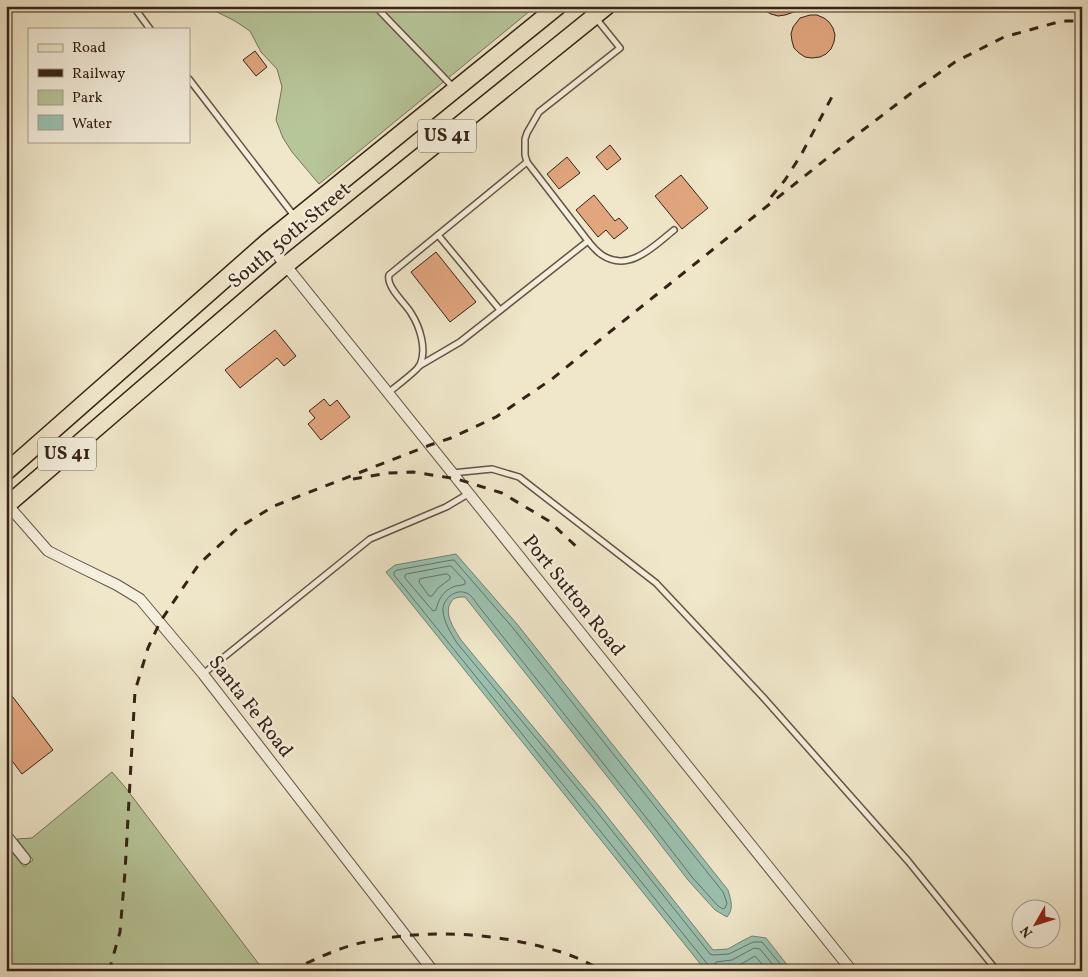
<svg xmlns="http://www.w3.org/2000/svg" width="1088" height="977" viewBox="0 0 1088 977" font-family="Vollkorn,serif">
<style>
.green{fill:#b7c699;stroke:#767458}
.water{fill:#9bc1b0;stroke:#738173}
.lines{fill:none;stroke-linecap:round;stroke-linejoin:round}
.shore{stroke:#687264;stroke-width:1}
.building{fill:#e2a67f;stroke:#362217}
.lane-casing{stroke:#645344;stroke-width:8}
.street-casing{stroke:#645344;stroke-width:12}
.primary-casing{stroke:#362217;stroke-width:19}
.lane{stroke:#f5efdd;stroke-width:5}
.street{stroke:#f5efdd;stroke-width:10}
.primary{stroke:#f0e7ca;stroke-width:16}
.rail{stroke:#362217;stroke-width:3;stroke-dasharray:9 9;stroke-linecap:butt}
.labels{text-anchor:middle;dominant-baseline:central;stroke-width:5;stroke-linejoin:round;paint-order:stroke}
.shield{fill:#f5efdd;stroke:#6f6052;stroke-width:1}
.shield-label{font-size:19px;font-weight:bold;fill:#362217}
.street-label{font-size:20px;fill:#362217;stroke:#f5efdd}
</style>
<rect width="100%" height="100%" fill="#f0e7ca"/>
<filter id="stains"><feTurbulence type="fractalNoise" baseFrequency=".004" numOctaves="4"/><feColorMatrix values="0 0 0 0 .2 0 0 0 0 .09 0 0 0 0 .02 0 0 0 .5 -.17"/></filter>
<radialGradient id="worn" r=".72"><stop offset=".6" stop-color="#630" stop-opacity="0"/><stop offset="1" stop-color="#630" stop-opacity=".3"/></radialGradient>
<g class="green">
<polygon points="203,6 536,6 319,184 292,152 283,138 276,120 282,87 277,69 261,52 250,31 235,21 215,11"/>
<polygon points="112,772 125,787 264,971 6,971 6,845 24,867 33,860 17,839 32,838"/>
</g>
<path class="water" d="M456,554L517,624L728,890C731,900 734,909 727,917L715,910L688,880L644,823L473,607L465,597C459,597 454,597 451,602C443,614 455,630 461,640L598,805L713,950L728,949L742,941L752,936L766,938L792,971H706L386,572L395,565Z"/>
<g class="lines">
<g class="shore">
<path d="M451,566L465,581V584C461,586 457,585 453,587C443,591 438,600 436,610L433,611L405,578V575L407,574Z"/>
<polygon points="447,574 450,576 450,579 438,588 432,596 429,596 419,582 420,579"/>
<path d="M710,971L709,966L394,575V572L397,570L452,560H454L513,628L723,892L727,903L725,908L723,909L718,906L692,877L648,820L477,604C474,600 471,594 466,593C455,588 442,600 443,611C444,623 451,633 457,643L594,808L710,954L713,955L729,954L753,942H762L786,971"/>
<polyline points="716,971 715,964 716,962 732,960 754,948 760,949 778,971"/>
<polyline points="724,971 725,969 736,967 755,956 768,971"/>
</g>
</g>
<g class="building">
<polygon points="756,6 806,6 806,8 785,15 778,16 771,14"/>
<polygon points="810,15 817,15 824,18 829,22 833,28 835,35 834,42 831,49 826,54 820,57 812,58 805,57 799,53 794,48 792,41 791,34 793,27 800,18"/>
<polygon points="255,51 267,67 256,76 243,60"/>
<polygon points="610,145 621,159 607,170 596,157"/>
<polygon points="567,157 580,173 559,189 547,174"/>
<polygon points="681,175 708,208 682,229 655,196"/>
<polygon points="594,195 615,221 619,218 628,228 614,239 606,230 598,237 576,210"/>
<polygon points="436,252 476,302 450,322 411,272"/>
<polygon points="275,330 296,356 284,366 277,358 240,388 225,370"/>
<polygon points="324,399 330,406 337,400 350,417 321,440 308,424 315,418 309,411"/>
<polygon points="6,688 53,750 22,774 6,753"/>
</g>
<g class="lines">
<g class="lane-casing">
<g id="lane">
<polyline points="133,6 150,29"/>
<polyline points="375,6 453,87"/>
<polyline points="189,79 295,217"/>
<polyline points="438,235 500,310"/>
<path d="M588,241C592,246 596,251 602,255C629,273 654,246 674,230"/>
<polyline points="419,366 460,342 588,241 527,162"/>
<path d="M388,393C395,387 417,371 420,365C427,349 420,327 411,313C405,303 386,287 389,275L527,162L525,155V139L527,133L539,112L620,48L595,17"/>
<polyline points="452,473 492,469 519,477 656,583 762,696 908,861 997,971"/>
<polyline points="203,674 370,539 446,507 468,494"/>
</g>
</g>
<g class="street-casing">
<g id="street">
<polyline points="267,242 852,971"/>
<polyline points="6,503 48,551 72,563 117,585 140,599 203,674 433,971"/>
<polyline points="6,835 25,859"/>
</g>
</g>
<g class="primary-casing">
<g id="primary">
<polyline points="6,472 267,242 558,6"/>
<polyline points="6,506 286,265 607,6"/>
</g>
</g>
<use href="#lane" class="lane"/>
<use href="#street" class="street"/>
<use href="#primary" class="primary"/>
<g class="rail">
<polyline points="771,197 785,180 801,155 834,93"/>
<polyline points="353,479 389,473 413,472 457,479 502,493 549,521 581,551"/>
<polyline points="109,971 120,932 125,872 135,691 148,648 160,622 199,564 238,528 274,506 430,445 451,438 496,417 552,379 606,335 846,143 918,88 955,62 1004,37 1062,21 1082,21"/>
<path d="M290,971C314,960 339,947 365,942C426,929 490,932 550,949C558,951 565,953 572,956C583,960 593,966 603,971"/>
</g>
</g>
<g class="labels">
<g class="shield">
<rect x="418" y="119.5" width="58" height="33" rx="4"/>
<rect x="38" y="437.5" width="58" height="33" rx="4"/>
</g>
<g class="shield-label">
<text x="447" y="136">US 41</text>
<text x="67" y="454">US 41</text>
</g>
<g class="street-label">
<text transform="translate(290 236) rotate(-40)">South 50th Street</text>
<text transform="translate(573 596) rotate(51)">Port Sutton Road</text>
<text transform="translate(250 707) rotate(52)">Santa Fe Road</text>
</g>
</g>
<rect width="1088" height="977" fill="none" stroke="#f0e7ca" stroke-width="25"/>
<rect x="8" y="8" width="1073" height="962" fill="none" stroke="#362217" stroke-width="2.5"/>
<rect x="12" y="12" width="1063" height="952" fill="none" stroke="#362217"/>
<rect x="28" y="28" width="162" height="115" fill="#f5efdd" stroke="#a99d8e"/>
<rect x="38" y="44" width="25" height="8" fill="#f0e7ca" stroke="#a99d8e"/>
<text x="72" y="52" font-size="15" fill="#362217">Road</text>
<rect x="38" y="69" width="25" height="8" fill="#362217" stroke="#a99d8e"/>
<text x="72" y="78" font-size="15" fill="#362217">Railway</text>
<rect x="38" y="90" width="25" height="15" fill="#b7c699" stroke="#a99d8e"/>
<text x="72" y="102" font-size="15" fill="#362217">Park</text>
<rect x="38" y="115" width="25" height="15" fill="#9bc1b0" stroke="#a99d8e"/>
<text x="72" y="128" font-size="15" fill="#362217">Water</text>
<g transform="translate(1036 924) rotate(231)"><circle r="24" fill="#f5efdd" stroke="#a99d8e"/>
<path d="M0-4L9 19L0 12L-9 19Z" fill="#8f2418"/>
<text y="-8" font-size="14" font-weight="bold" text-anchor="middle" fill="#362217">N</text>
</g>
<rect width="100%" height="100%" filter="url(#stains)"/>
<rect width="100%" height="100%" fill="url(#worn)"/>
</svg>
